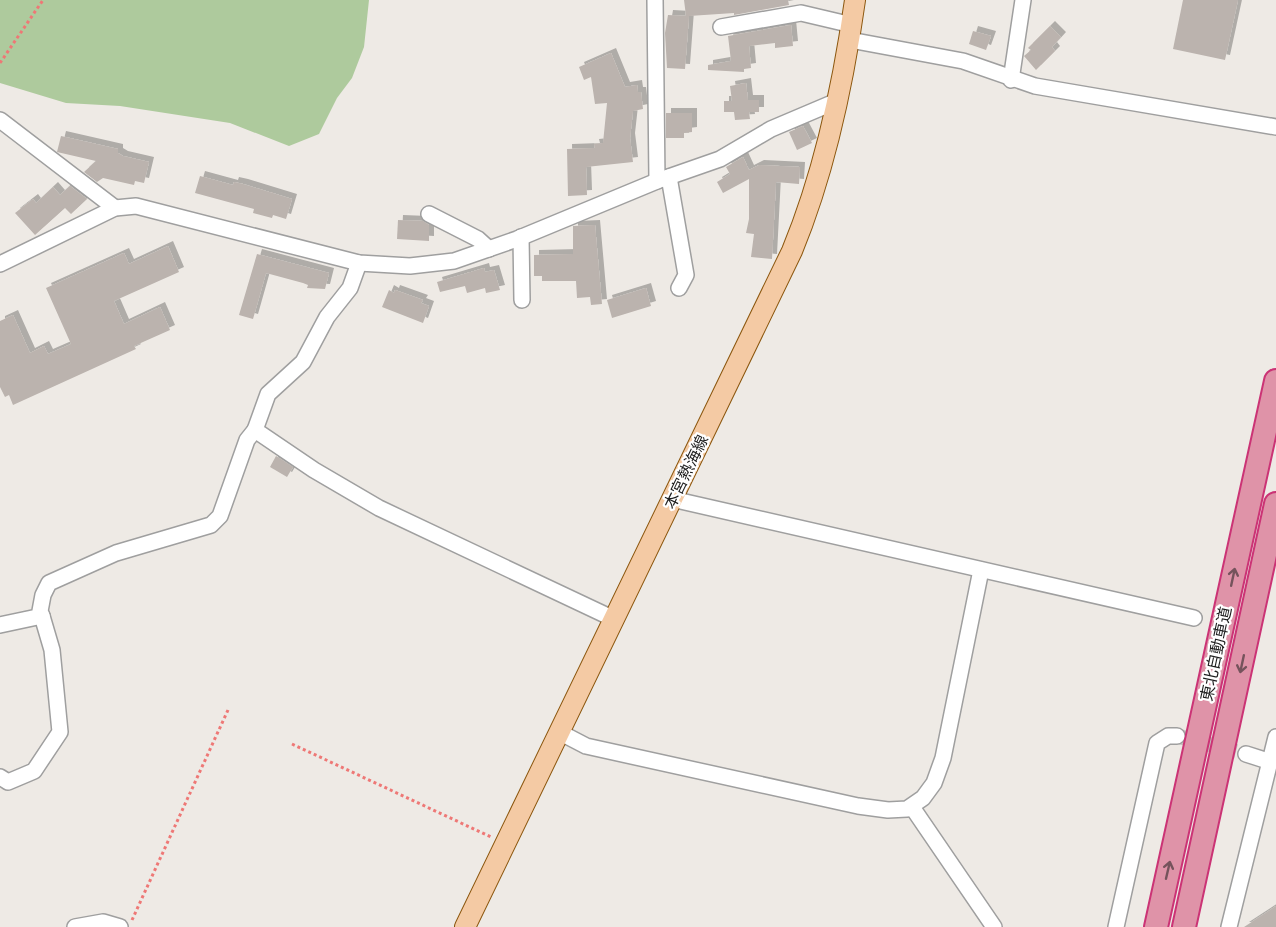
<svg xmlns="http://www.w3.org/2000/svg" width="1276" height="927" viewBox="0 0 1276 927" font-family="'Public Sans','Noto Sans JP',sans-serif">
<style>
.forest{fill:#aeca9d}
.building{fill:#bbb3ae;filter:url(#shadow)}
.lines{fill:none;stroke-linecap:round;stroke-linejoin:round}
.minor-tunnel{stroke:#c4c1bd;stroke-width:15;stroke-dasharray:15 8;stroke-linecap:butt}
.minor-casing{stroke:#9f9f9f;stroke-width:18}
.major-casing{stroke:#8b560d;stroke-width:22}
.highway-casing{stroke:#cb3375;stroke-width:26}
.path{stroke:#ee7876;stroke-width:3;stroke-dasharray:3 3;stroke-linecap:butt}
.minor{stroke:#fff;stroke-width:15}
.major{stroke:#f4caa4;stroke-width:20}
.highway{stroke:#df93a8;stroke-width:22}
.oneway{stroke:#75535c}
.labels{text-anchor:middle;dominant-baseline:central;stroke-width:4.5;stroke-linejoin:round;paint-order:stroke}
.street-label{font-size:16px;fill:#1e1e1e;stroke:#fff}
</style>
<defs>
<filter id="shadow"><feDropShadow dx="5" dy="-5" stdDeviation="0" flood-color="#0004"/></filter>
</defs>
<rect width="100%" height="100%" fill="#eeeae5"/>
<polygon class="forest" points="0,0 369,0 364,47 352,78 337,98 319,134 289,146 230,123 120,106 66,103 0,83"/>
<g class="building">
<polygon points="684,0 788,0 789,5 734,15 734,13 689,16 685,69 667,68 665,33 668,15 686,16"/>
<polygon points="1183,0 1238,0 1225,60 1173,49"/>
<polygon points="791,25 793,46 775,48 775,43 749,46 751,68 744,69 744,72 708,70 708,65 731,61 728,36"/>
<polygon points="1050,26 1061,37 1052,47 1055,51 1036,70 1024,56 1031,50 1028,48"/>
<polygon points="973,31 991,36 986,50 969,44"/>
<polygon points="611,53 625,87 637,85 638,92 641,92 643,109 633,111 630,138 633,162 586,167 587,195 568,196 567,149 595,148 594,144 603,143 607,103 595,104 591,77 584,80 579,67"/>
<polygon points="746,83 748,100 759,100 759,112 749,112 750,119 735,120 734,112 724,112 724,101 732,101 730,86"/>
<polygon points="666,113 692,113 692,132 684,133 684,138 666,138"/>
<polygon points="803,126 812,143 797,150 789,132"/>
<polygon points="61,136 118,149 118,153 123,156 149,162 144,183 135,181 134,185 103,178 97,182 84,172 96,161 57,152"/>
<polygon points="743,157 749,170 759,165 800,167 799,184 776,182 772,259 751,257 754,234 746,233 749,219 749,179 723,193 717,182 730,174 726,167"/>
<polygon points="200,176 233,185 234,182 243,184 292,199 286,219 273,215 272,218 253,213 254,209 195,193"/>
<polygon points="70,186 87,199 71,214 65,208 35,235 15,213 33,199 36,203 53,187 60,195"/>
<polygon points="398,220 423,221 429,225 429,241 397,239"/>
<polygon points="595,225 602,304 591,305 590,297 577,298 576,281 542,281 542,276 534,276 534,255 573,254 573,226"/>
<polygon points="168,246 179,272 114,301 124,324 160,307 170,330 134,346 136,349 13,405 9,395 5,397 0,387 0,321 13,315 30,353 44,346 48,354 71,344 46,288 124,253 129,264"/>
<polygon points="257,254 329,273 325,289 307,288 308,285 303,283 266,273 253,319 239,315"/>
<polygon points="484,268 485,272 494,270 500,290 486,293 485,288 467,293 465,286 440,292 437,282"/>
<polygon points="646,288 651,306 612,318 607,300"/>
<polygon points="389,290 394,293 395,290 423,300 421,303 429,306 423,323 382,307"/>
<polygon points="276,456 293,467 287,477 270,467"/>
<polygon points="1276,906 1276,927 1244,927"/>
</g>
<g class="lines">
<polyline class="minor-tunnel" points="1177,736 1246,754"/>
<g class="minor-casing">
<g id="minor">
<polyline points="655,0 657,181"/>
<polyline points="721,27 801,13 852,25"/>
<polyline points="850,40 963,61 1035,86 1276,127"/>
<polyline points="1011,80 1023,0"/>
<polyline points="0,120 115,208"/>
<polyline points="669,177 686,275 679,288"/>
<polyline points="429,214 478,239 489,249"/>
<polyline points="521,237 522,300"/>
<polyline points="359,263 350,288 327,317 303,362 268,394 255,430 314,470 379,508 614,619"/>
<polyline points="0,264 115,208 136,206 359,263 410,266 454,261 517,239 657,181 720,159 771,129 837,101"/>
<polyline points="672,499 1194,618"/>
<polyline points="0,625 42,616 40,611 43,595 49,583 116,553 211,525 220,516 247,440 255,430"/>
<polyline points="561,733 586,746 858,806 888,810 907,809 923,798 934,783 943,758 981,570"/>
<polyline points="1246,754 1271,762"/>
<polyline points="0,777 8,782 34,771 60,732 52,650 42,616"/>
<polyline points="912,807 994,927"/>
<polyline points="75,927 103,922 120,927"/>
<polyline points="1116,927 1157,743 1168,736 1177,736"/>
<polyline points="1229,927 1276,737"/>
</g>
</g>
<g class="major-casing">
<path id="major" d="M465,927L792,251C825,171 843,86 855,0"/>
</g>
<g class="highway-casing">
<g id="highway">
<polyline points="1156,927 1276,381"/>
<polyline points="1184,927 1276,504"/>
</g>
</g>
<g class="path">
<polyline points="0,63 43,0"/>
<polyline points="292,744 491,837"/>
<polyline points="132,920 228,710"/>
</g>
<use href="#minor" class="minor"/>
<use href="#major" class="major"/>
<use href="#highway" class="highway"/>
</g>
<defs><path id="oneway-shaft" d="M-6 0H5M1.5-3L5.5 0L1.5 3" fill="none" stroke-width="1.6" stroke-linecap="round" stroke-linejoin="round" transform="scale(1.5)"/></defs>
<g class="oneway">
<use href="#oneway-shaft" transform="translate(1233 577) rotate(-78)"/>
<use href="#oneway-shaft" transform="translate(1242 664) rotate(102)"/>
<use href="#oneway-shaft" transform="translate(1168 870) rotate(-77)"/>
</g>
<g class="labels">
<g class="street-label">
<text transform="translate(686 472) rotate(-64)">本宮熱海線</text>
<text transform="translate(1216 654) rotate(-78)">東北自動車道</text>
</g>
</g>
</svg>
